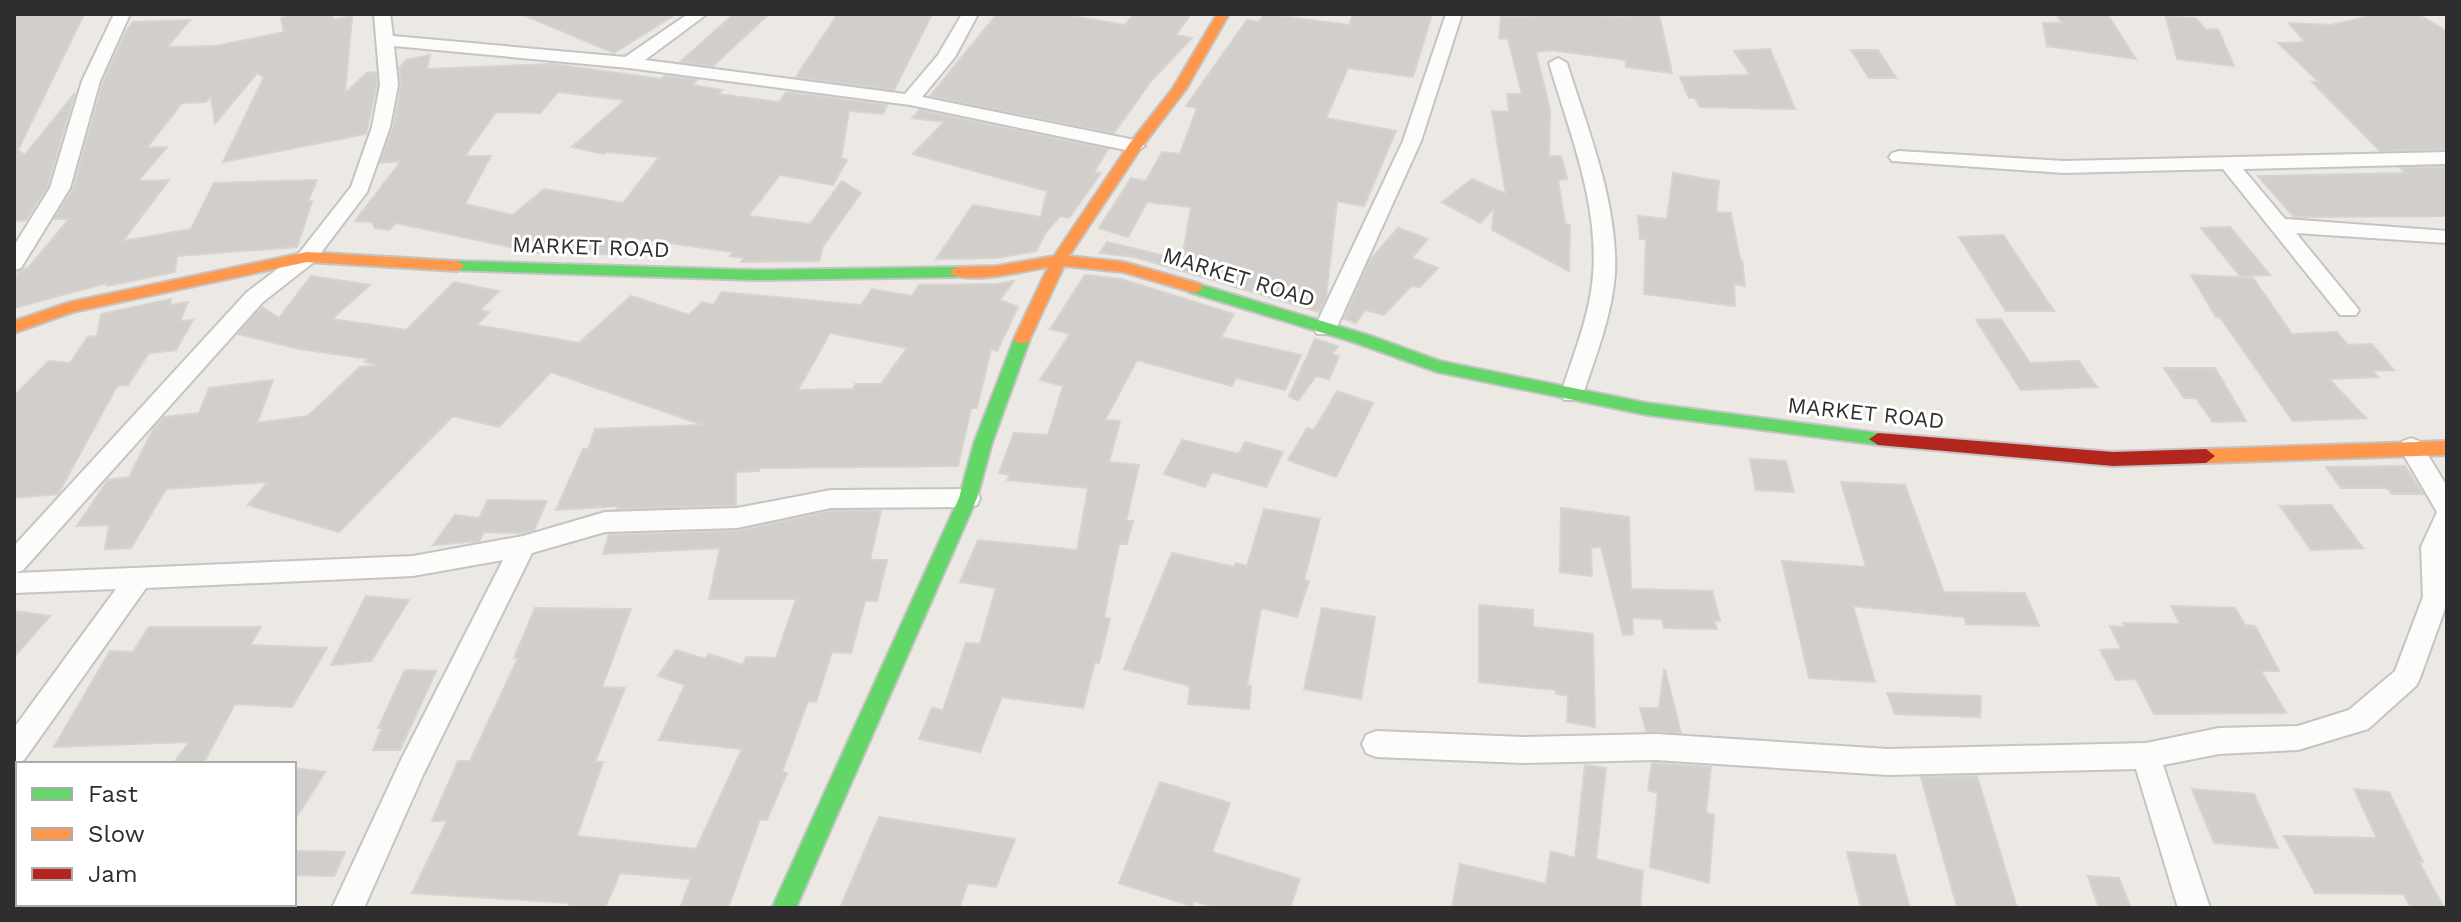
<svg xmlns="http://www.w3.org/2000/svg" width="2461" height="922" viewBox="0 0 2461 922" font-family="'Work Sans',sans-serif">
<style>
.building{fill:#d1cecb;stroke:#d7d4d0;stroke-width:2;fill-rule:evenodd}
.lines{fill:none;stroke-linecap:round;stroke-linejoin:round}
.street-casing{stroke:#c5c4c5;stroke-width:4}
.fast-casing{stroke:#c5c4c5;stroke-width:4}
.slow-casing{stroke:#c5c4c5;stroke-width:4}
.jam-casing{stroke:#c5c4c5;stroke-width:4}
.street{fill:#fcfcfb;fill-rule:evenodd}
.fast{fill:#63d668;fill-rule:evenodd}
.slow{fill:#ff974d;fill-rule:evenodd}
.jam{fill:#b3261e;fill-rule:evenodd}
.labels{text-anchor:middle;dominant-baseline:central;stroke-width:6;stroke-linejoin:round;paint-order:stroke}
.street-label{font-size:22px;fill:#2e2e2e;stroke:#fff}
</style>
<rect width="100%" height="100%" fill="#ece8e4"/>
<g class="building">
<polygon points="14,14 84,14 18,150 25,155 75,93 47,187 26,220 14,221"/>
<polygon points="300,14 332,14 333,20 352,16 345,93 367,73 376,72 377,85 366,134 223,162 264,77 257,73 215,124 211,97 206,102 182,103 147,148 167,147 138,181 169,180 123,241 191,229 214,183 317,180 308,201 312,201 297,247 177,256 175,272 107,286 107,283 14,308 14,280 18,272 29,267 69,219 54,219 73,189 103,82 126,31 133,22 190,20 167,47 216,46 284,32 281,18"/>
<polygon points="521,14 676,14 614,53"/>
<polygon points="734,14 769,14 713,66 680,62"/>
<polygon points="838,14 932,14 894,90 796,77"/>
<polygon points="997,14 1059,14 1125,25 1134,14 1191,14 1176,35 1192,38 1151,81 1114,133 930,96"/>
<polygon points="1264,14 1349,25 1353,14 1432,14 1413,77 1348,68 1326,118 1396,131 1364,206 1337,201 1326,297 1319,312 1135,257 1100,253 1107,242 1182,260 1191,207 1147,202 1128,237 1099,228 1131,178 1146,181 1162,152 1180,154 1197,108 1186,106 1247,20 1259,22"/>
<polygon points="1531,14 1630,17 1629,14 1659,14 1672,73 1626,67 1626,60 1550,50 1536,52 1550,110 1549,156 1561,156 1567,179 1558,180 1565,224 1570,225 1569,271 1492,230 1494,208 1480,223 1442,202 1472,179 1506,194 1492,111 1509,112 1507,94 1522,94 1508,39 1499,38 1501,17 1532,17"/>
<polygon points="2056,14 2107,14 2136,59 2047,46 2043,23 2062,23"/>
<polygon points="2379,14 2417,14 2447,31 2447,149 2380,151 2312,82 2319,82 2278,43 2305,42 2289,23 2331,25"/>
<polygon points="2166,17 2195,18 2206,30 2218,29 2234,66 2177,59"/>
<polygon points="1770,49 1795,109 1700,107 1695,98 1689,98 1680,77 1750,75 1734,51"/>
<polygon points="1851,50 1878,50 1896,78 1869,78"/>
<path d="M430,55L427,69L553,64L661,79L665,76L697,80L692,85L722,90L718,94L779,102L786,92L887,105L883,114L849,111L841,158L847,160L833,185L780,175L748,216L810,224L842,181L861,193L823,246L819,261L741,262L744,258L730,256L733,252L625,237L612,255L550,248L543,254L396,223L389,230L375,228L372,222L355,221L401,161L380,163L393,128L401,86L399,68L406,60ZM558,92L625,100L572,147L604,154L606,152L659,157L623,203L544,189L513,215L465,204L491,156H465L496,112L540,113Z"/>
<polygon points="919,110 1103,148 1108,149 1094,172 1101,173 1069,218 1060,216 1046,232 1036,251 997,258 936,259 973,205 1041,217 1047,191 913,154 944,122 912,118"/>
<polygon points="2447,167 2447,216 2294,217 2258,176 2405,173 2400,168"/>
<polygon points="1673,173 1719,181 1716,212 1731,213 1740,260 1742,260 1745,286 1734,284 1735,306 1644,294 1646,239 1640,239 1638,216 1667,219"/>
<polygon points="2230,227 2270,275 2240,276 2201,228"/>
<polygon points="1398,228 1428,239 1412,258 1438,268 1420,287 1411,286 1384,315 1365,310 1356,323 1344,319 1370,260"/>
<polygon points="2003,235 2054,311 2006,311 1959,237"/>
<polygon points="1085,275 1121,279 1234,314 1221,337 1301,355 1285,390 1236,378 1232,386 1137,360 1105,420 1120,421 1109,462 1139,465 1126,521 1133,521 1127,544 1119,544 1104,617 1110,619 1099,663 1095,662 1083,708 1002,697 980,752 919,739 932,708 943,710 966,643 980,644 996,588 960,582 978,540 1077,550 1088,488 1007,480 1010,475 999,473 1014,433 1048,435 1063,386 1040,380 1070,334 1050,329"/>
<polygon points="2191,275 2253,278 2292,334 2337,332 2348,345 2372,344 2394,370 2372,371 2378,377 2329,379 2366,418 2293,421 2219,316 2216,317"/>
<path d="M311,276L370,285L332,319L406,330L454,282L499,291L480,310L489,312L477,325L579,343L631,296L689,315L702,302L713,305L722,292L861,305L872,289L912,296L919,285L997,284L1014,281L1000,300L1018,307L997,351L991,349L977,408H971L958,466L760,468L759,471L736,472V505L617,509L618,506L556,510L583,449H588L595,429L703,425L551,372L499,427L453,416L339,532L248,505L268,482L166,489L131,548L105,549L109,525L77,526L108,480L129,477L153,429L164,417L199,413L209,388L273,380L257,423L308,416L360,367L379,365L365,362L369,359L300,349L238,334L262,307L279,318ZM830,333L907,348L881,384H855L853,389L798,390Z"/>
<polygon points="171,299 170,305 188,302 180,321 193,320 176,350 149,353 128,385 117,386 58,494 14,498 14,396 49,361 70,363 88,337 97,336 101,314"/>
<polygon points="2001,319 2030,363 2079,361 2097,387 2021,390 1976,320"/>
<polygon points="1315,339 1338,346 1332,354 1339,356 1329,379 1316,376 1298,401 1289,396"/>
<polygon points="2164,368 2215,368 2246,421 2213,422 2196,398 2184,398"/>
<polygon points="1337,391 1373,403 1336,477 1288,460 1307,428 1314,430"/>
<polygon points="1182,440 1239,454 1245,442 1283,452 1266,487 1212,472 1205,487 1164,474"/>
<polygon points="1750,459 1786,461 1794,492 1756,490"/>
<polygon points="2405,466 2423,494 2392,494 2387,488 2341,488 2326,467"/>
<polygon points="1841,482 1905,485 1944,592 2025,593 2039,626 1966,624 1964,617 1853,606 1875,682 1809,678 1782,561 1866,567"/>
<polygon points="488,500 547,501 534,530 523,533 484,532 479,541 433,545 455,515 479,518"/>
<polygon points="2331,505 2363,548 2311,550 2280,506"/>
<polygon points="1561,508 1629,517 1631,589 1712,591 1720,621 1714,621 1717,629 1664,628 1662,619 1632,618 1633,634 1623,635 1601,547 1591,548 1592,576 1560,572"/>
<polygon points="1264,509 1320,519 1304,580 1309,581 1297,617 1261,608 1247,686 1251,686 1249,709 1188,704 1190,686 1124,669 1172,553 1234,567 1236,563 1247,566"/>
<polygon points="831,511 881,511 870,560 887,560 877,601 865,601 851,653 832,652 816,702 808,701 782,772 787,773 767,820 760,819 728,908 680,908 691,879 620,873 605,908 568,908 570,903 412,893 447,821 432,821 458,761 470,761 518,658 514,658 535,608 631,609 602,687 625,688 595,762 603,762 577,836 696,849 742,749 659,740 685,685 658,676 676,650 705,659 709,654 743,665 746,657 776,658 796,599 709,599 720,548 603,554 609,535 737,531"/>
<polygon points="366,596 409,600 371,661 331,665"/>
<polygon points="1479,605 1533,610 1533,627 1593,634 1595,727 1567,722 1568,696 1556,694 1556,690 1479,682"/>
<polygon points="2171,606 2235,608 2245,625 2255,626 2279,671 2261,671 2286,713 2154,714 2136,679 2116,680 2100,650 2121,649 2110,626 2125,627 2123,623 2180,624"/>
<polygon points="1322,608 1375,617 1361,699 1304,689"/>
<polygon points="14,611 50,616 14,657"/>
<polygon points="149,627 261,627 250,645 327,648 292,707 235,704 203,764 173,764 189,742 54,747 110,651 133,652"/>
<polygon points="405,670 436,671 400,750 373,750 382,728 378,728"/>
<polygon points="1664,670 1665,670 1681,733 1646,731 1640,708 1659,708"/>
<polygon points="1887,693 1981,696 1980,717 1895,714"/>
<polygon points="1652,763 1711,767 1706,813 1714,815 1709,883 1650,867 1658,793 1648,790"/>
<polygon points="1585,765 1606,768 1596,859 1643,871 1640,908 1452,908 1460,864 1546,884 1551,851 1575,858"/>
<polygon points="294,768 325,772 294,821"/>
<polygon points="1977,776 2017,908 1957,907 1921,777"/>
<polygon points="1160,782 1230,803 1212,852 1300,879 1290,908 1217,908 1194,901 1192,906 1119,883"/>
<polygon points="2192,789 2254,794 2278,848 2214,843"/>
<polygon points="2354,789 2389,792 2423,862 2419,862 2444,908 2411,908 2404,894 2315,893 2284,836 2377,838"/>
<polygon points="879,817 1015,839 996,887 968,883 959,908 840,908"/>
<polygon points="294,851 345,852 334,876 294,875"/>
<polygon points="1847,852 1895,855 1910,908 1861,908"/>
<polygon points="2088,876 2119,878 2131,908 2099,908"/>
</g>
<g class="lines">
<g class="street-casing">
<g id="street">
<polygon points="114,14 130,14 100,81 70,188 21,268 14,270 14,246 50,188 82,81"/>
<polygon points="374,14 390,14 393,36 625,57 688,14 707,14 645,60 905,94 938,55 962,14 978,14 955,57 922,97 1135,140 1145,146 1135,152 910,105 629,68 394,46 398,85 390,127 367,192 314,262 263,302 23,570 16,573 413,556 523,536 605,512 737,508 831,490 968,489 977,491 980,498 977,505 968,507 831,508 737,528 605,532 532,553 423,775 364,908 332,908 401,760 503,560 413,576 146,588 24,760 14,764 14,728 116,589 14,593 14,546 247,292 300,252 351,187 372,127 380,85"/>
<polygon points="1446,14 1462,14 1421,141 1336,329 1333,334 1317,334 1314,329 1403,141"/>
<path d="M1558,58L1567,63C1588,131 1618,202 1615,274C1612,315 1596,355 1583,394L1580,400H1564L1561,394C1573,355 1590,316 1593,275C1599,203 1569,131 1549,63Z"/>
<polygon points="1899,151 2064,161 2447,152 2447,164 2243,169 2285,219 2447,231 2447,243 2296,233 2359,310 2356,315 2340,315 2223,169 2064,173 1892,161 1889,157 1892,153"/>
<polygon points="2411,438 2419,441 2447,486 2447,603 2420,678 2416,686 2368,729 2298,750 2219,754 2163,765 2210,908 2178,908 2136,769 1888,775 1656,760 1523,763 1376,757 1366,753 1362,744 1366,735 1376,731 1523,737 1656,734 1888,749 2146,743 2219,728 2298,726 2349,710 2395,671 2423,597 2421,547 2437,512 2399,447 2403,441"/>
</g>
</g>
<g class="fast-casing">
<g id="fast">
<polygon points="457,261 755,270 957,267 965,272 957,277 755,280 451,270 449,266"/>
<polygon points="1195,283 1368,335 1440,361 1647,403 1878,433 1887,439 1878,445 1647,415 1437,372 1356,343 1189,292 1187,288 1189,284"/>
<polygon points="1022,333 1030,339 992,443 977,498 796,908 772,908 959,498 974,443 1014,339"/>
</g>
</g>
<g class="slow-casing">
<g id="slow">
<path d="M1217,14H1229L1186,89L1141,148L1069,256L1124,262L1201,284L1203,288L1195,293L1123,272L1064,266L1028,343H1016L1014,339L1048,267C1026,271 965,286 949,272L957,267L997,266L1054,256L1130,143L1173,88Z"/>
<polygon points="307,252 457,261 465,266 457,271 307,262 73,312 14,333 14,321 70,302"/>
<polygon points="2447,441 2447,455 2206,463 2197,456 2206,449"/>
</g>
</g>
<g class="jam-casing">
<polygon id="jam" points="1878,433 2113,452 2206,449 2215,456 2206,463 2113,466 1878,445 1869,439"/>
</g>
<use href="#street" class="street"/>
<use href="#fast" class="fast"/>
<use href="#slow" class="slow"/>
<use href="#jam" class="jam"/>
</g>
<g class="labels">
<g class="street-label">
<text transform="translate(591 247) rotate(2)">MARKET ROAD</text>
<text transform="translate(1239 277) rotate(17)">MARKET ROAD</text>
<text transform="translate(1866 413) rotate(6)">MARKET ROAD</text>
</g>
</g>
<rect width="2461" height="922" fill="none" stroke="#2e2e2e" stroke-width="32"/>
<rect x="16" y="762" width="280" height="144" fill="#ffffff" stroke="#ababab" stroke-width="2"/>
<rect x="32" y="788" width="40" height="12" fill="#63d668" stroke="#ababab" stroke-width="2"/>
<text x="88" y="802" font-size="24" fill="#2e2e2e">Fast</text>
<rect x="32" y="828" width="40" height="12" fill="#ff974d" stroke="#ababab" stroke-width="2"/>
<text x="88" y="842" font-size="24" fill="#2e2e2e">Slow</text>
<rect x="32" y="868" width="40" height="12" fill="#b3261e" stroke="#ababab" stroke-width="2"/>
<text x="88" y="882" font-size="24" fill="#2e2e2e">Jam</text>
</svg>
